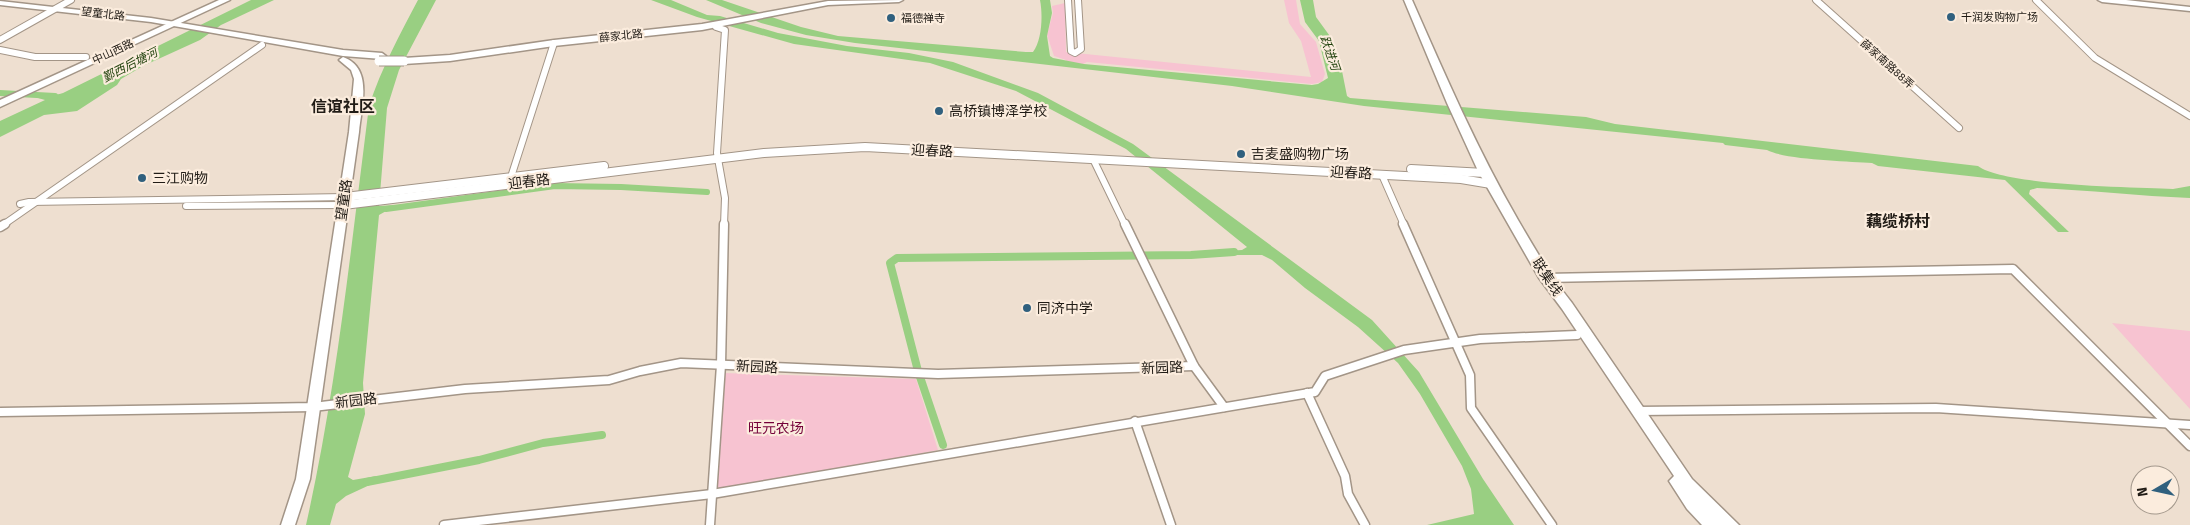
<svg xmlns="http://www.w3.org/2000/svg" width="2190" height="525" viewBox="0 0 2190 525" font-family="'Fira Sans','Noto Sans SC',sans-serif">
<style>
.green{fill:#f7c3d1}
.water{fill:#99cf82}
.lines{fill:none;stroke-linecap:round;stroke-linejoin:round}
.canal-far1{stroke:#99cf82;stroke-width:6}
.canal{stroke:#99cf82;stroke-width:8}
.minor-far1-casing{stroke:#a39587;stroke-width:8}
.minor-casing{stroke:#a39587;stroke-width:11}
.tertiary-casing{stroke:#a39587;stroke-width:10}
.secondary-casing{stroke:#a39587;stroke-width:3}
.primary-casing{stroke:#a39587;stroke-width:3}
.minor-far1{stroke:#fff;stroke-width:6}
.minor{stroke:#fff;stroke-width:8}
.tertiary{stroke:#fff;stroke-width:8}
.secondary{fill:#fff;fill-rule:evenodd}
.primary{fill:#fff;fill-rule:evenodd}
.secondary-bridge-casing{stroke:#a39587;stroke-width:11;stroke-linecap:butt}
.secondary-bridge{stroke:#fff;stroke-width:9}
.poi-dot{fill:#30607e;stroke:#fbecdd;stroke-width:2}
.labels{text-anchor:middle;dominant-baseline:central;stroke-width:4.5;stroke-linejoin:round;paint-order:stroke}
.far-street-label{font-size:11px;fill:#211c16;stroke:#fbecdd}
.far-poi-label{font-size:11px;fill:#211c16;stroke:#fbecdd;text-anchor:start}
.far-water-label{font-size:12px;font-style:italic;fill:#1c3e08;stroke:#fbecdd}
.poi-label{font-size:14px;fill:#211c16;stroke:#fbecdd;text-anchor:start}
.street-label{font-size:14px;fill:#211c16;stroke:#fbecdd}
.park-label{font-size:14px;fill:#740039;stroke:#fbecdd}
.quarter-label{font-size:16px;font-weight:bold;fill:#211c16;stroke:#fbecdd}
</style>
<rect width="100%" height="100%" fill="#eedfd0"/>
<g class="green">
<polygon points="1284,0 1296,0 1300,24 1316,42 1325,74 1322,82 1312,84 1087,62 1083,64 1066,62 1066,60 1054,56 1047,35 1053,13 1052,6 1065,3 1066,52 1311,77 1301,41 1289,23"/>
<polygon points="2112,323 2190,331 2190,409"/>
<polygon points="724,373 916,379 938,450 715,492"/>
</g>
<g class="water">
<path d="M251,0H274L221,25L200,40L143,66L121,79L117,85L77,111L44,115L0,137V121L45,100L38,98C46,94 54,96 63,93Z"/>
<path d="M418,0H436L399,70L387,108L379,206L396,205V209L388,210L379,215L363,383L365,414L348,477L353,480L376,476L374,483L346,496L336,504L330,525H306C337,387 351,246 369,106C381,69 400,34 418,0Z"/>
<polygon points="651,0 671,0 707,15 720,16 778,33 847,46 909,53 953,62 1038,93 1133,144 1372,320 1419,372 1483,479 1514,525 1427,525 1474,514 1471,489 1462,466 1420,394 1398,363 1358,327 1305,288 1272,260 1262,255 1227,255 1225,251 1242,250 1247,247 1126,149 1016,91 930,63 794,44 697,17"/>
<path d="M706,0H722L801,27L838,36L1026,52H1033C1042,40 1043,15 1040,0H1050L1052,13L1047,36L1050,56L1053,58L1084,64L1312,85L1318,84L1328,78L1319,41L1305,22L1300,0H1313L1316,17L1332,39L1335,54L1342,71L1347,96L1350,98L1586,117L1615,124L1978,166C2005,186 2134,187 2173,189L2190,186V198C2139,196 2089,190 2037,188L2030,190L2029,194L2069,232H2058L2005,180L1878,166L1872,163C1848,161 1786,160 1767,150L1725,145L1723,143L1364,106L1232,86L855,43L806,35L761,23Z"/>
</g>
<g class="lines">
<g class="canal-far1">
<polyline points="0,93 55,96"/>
<polyline points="386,209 555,186 621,187 707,192"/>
</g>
<g class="canal">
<polyline points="943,445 918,371 890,263 897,258 1191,255 1234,252"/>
<polyline points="367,482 479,460 543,443 602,435"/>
</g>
<g class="minor-far1-casing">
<g id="minor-far1">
<polyline points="1068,0 1071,51 1075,53 1081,49 1078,0"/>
<polyline points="1816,0 1959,128"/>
<polyline points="2036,0 2095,58 2190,116"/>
<polyline points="716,27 725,30 717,153 725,198 724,225"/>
<polyline points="0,40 71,0"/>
<polyline points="0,50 35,57 86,57"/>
<polyline points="1093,159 1125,225"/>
<polyline points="1382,175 1404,225"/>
<polyline points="510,180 554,43"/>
<polyline points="20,204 29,202 345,197"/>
<polyline points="186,206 344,205"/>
<polyline points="3,225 262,45"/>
</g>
</g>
<g class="minor-casing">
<g id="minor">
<polyline points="1125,224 1194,366 1224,407"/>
<polyline points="1403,224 1470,375 1471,408 1552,525"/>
<polyline points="0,227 5,224"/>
<polyline points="1545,278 2013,269 2190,446"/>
<polyline points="1307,393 1345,476 1348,494 1365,525"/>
<polyline points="1638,411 1936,408 2190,425"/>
<polyline points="0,412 313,407 465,389 609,380 640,371 681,363 938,374 1194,366"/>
<polyline points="1135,421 1171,525"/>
<polyline points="444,525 712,494 1315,392 1325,376 1404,350 1480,339 1577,335"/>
<polyline points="710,525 721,365 724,224"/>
</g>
</g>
<g class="tertiary-casing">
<g id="tertiary">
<polyline points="1411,169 1485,173"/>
<polyline points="345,197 604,166"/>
<polyline points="344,205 764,153 865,147 1461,179 1491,184"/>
</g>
</g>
<g class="secondary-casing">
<g id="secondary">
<polygon points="903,0 899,2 828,5 702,30 554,46 450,61 404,64 400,61 404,58 450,55 554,40 702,24 828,1"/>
<polygon points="2098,0 2126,0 2190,7 2190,11 2102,2"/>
<polygon points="0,1 151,18 343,50 382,53 386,56 382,59 343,56 151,22 0,5"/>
<path d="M343,57C374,68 361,107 359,132L310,479L295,525H281L296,479L349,132L354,79L351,70L339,60Z"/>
</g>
</g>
<g class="primary-casing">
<g id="primary">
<polygon points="219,0 230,0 0,107 0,100"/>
<path d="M1404,0H1412C1445,75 1477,149 1518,220C1535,249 1551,277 1572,303L1692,479L1739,525H1702L1687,509L1669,481L1674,476L1562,309L1539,278L1479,173L1447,103Z"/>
</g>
</g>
<use href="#minor-far1" class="minor-far1"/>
<use href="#minor" class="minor"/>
<use href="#tertiary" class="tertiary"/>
<use href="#secondary" class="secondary"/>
<use href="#primary" class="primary"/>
<g class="secondary-bridge-casing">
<polyline id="secondary-bridge" points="379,61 404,61"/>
</g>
<use href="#secondary-bridge" class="secondary-bridge"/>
</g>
<g class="poi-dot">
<circle cx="1951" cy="17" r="5"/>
<circle cx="891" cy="18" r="5"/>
<circle cx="939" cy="111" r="5"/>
<circle cx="1241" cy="154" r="5"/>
<circle cx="142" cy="178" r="5"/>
<circle cx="1027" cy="308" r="5"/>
</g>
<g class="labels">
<g class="far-street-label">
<text transform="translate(103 14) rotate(7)">望童北路</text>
<text transform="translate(621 36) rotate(-6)">薛家北路</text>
<text transform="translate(113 52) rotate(-25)">中山西路</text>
<text transform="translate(1887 64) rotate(42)">薛家南路88弄</text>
</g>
<g class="far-poi-label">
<text x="1961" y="17">千润发购物广场</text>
<text x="901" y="18">福德禅寺</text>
</g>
<g class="far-water-label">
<text transform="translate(1330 53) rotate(71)">跃进河</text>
<text transform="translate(130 65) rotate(-27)">鄞西后塘河</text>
</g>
<g class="poi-label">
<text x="949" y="111">高桥镇博泽学校</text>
<text x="1251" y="154">吉麦盛购物广场</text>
<text x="152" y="178">三江购物</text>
<text x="1037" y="308">同济中学</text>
</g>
<g class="street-label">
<text transform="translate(932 151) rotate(3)">迎春路</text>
<text transform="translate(1351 173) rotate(3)">迎春路</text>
<text transform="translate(529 182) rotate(-7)">迎春路</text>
<text transform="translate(344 200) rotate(-82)">望童路</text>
<text transform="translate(1547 277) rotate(56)">联集线</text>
<text transform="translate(757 367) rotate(3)">新园路</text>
<text transform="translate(1162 368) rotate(-2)">新园路</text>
<text transform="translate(356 401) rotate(-7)">新园路</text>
</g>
<g class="park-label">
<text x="776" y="428">旺元农场</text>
</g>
<g class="quarter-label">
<text x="343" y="106">信谊社区</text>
<text x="1898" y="221">藕缆桥村</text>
</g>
</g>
<g transform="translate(2155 490) rotate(261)"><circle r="24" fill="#fbecdd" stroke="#a4998d"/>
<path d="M0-4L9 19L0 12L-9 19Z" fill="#30607e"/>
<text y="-8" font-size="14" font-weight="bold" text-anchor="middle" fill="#211c16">N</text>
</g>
</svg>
